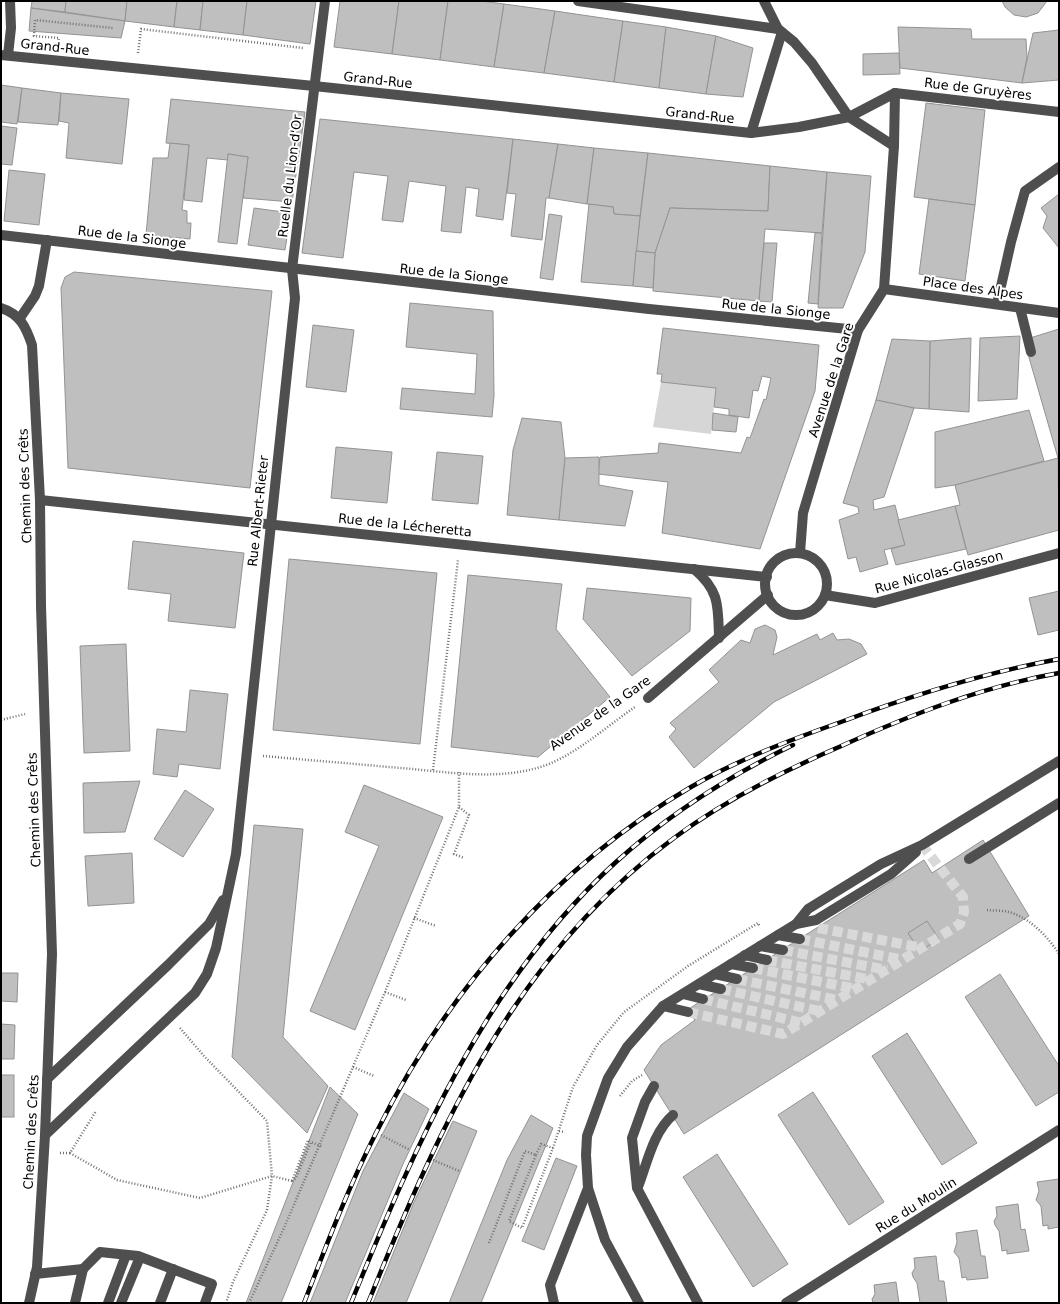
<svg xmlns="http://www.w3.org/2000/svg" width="1060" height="1304" viewBox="0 0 1060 1304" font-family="'DejaVu Sans',sans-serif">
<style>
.green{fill:#d6d6d6}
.building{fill:#bfbfbf;stroke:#939393}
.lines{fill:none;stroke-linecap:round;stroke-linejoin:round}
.minor-tunnel{stroke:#d9d9d9;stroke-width:10;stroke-dasharray:10 5;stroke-linecap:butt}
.path{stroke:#717171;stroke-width:2.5;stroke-dasharray:1 2;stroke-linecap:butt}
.minor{stroke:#4f4f4f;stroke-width:10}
.rail-casing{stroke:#000;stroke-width:4.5}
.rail{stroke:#fff;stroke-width:3;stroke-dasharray:9;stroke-linecap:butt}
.labels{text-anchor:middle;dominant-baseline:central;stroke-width:4;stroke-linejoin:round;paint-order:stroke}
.street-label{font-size:13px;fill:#000;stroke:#fff}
</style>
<rect width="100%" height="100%" fill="#fff"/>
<polygon class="green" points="661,382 716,388 711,434 653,427"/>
<g class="building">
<polygon points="32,1 66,1 65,12 31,8"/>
<polygon points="66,1 127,1 125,21 65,12"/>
<polygon points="127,1 177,1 174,27 125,21"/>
<polygon points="177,1 203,1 200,30 174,27"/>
<polygon points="203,1 247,1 243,35 200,30"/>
<polygon points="247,1 316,1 310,44 243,35"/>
<polygon points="340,1 399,1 392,54 334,47"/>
<polygon points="399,1 448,1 440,60 392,54"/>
<polygon points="448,1 481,1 504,4 494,67 440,60"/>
<polygon points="1002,1 1047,1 1038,13 1026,17 1014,15 1005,7"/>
<polygon points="504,4 555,11 544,73 494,67"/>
<polygon points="31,8 125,21 121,38 29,31"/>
<polygon points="555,11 623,21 614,82 544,73"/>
<polygon points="623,21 666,27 659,88 614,82"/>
<polygon points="666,27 716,36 706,94 659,88"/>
<polygon points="898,27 971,29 972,39 1026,39 1027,57 1022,83 900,68"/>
<polygon points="1059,30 1059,80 1022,83 1033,33"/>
<polygon points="716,36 753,48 743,97 706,94"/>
<polygon points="899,53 900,74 863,75 863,54"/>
<polygon points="1,85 22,88 17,124 1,122"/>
<polygon points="22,88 61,93 58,125 18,122"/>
<polygon points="61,93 129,99 122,164 66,158 69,123 59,121"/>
<polygon points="171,99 305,112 292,202 243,198 248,157 228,154 228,160 207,158 202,202 184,200 189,145 166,143"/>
<polygon points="926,103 985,110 975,205 914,197"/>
<polygon points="320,119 513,139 503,220 476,216 479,189 466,187 461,233 441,231 446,186 409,181 403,222 382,220 388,176 354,172 343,258 302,253"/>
<polygon points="1,126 17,128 12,165 1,164"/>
<polygon points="513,139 558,144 549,198 546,198 542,240 511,236 516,194 507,193"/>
<polygon points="170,143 189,145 182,210 187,211 187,223 191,223 190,239 146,235 153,158 168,158"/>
<polygon points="558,144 594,148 587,204 549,198"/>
<polygon points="594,148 648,153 640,216 614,214 613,207 587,204"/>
<polygon points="648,153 770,166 768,211 670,208 655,253 636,251"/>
<polygon points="228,154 248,157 237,244 218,242"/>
<polygon points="770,166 827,172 822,233 765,229 759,301 653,291 655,253 670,208 768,211"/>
<polygon points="9,170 45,174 39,225 4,221"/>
<polygon points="827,172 871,176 865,252 843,308 818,308"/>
<polygon points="1059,194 1059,248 1043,228 1047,216 1041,208"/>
<polygon points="929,199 975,205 965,281 919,274"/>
<polygon points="589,204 613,207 614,214 640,216 633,286 581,282"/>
<polygon points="254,208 291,213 285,250 248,245"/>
<polygon points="549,214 562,216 553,280 540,278"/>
<polygon points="815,233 822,233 818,304 808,303"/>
<polygon points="764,243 777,243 772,302 759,301"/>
<polygon points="636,251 655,253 653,288 633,286"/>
<polygon points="74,272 272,291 250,488 68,468 61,288 65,277"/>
<polygon points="410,303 493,311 494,396 492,417 400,409 402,388 475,394 477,354 406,347"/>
<polygon points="313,325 354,330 346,392 306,387"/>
<polygon points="663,328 819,345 815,391 760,549 662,533 668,482 598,474 600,457 658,453 659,443 741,453 747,437 750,438 764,399 766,400 771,378 762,376 758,391 753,390 749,418 729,415 729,409 714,407 716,388 661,382 662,374 657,374"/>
<polygon points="1059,329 1059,457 1058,458 1028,354 1030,338"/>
<polygon points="1020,336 1017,399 978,401 980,338"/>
<polygon points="971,338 969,412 929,409 930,341"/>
<polygon points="892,339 930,341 929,409 914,408 876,400"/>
<polygon points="876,400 914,408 884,497 873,500 874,510 895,505 905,545 884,550 888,564 860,572 856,557 848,559 839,520 859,513 858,507 843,503"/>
<polygon points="1029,410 1044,461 955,485 935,488 935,432"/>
<polygon points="713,413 738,417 736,432 712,430"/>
<polygon points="522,418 561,422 565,458 559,520 507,515 513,450"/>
<polygon points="336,447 392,452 387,503 331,498"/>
<polygon points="437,452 483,456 478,504 432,500"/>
<polygon points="599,457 599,485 633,491 625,526 559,520 565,458"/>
<polygon points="1058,458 1059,530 968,555 955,506 960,505 955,485"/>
<polygon points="955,506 966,549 896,565 891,549 905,545 898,520"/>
<polygon points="133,541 244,553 235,628 168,621 171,594 128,589"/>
<polygon points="289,559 437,573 420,744 273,730"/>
<polygon points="468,575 562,584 556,629 610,697 538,757 451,747"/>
<polygon points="587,588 691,598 690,631 632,676 583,619"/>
<polygon points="1059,591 1059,630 1038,635 1029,598"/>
<polygon points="765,625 775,630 777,637 773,655 817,634 820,640 833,633 837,640 849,639 861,644 867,654 774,702 694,768 669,737 676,729 670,723 719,682 709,670 741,640 750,643 755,629"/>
<polygon points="126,644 130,751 84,753 80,646"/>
<polygon points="190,690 228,694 220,769 179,764 177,777 153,774 157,729 186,732"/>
<polygon points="140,781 125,832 84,833 83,783"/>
<polygon points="364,785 443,817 355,1030 310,1011 379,846 345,832"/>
<polygon points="185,790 214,809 183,857 154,839"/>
<polygon points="254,825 303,829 283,1037 328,1086 307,1133 232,1057"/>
<polygon points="983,840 1029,916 684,1134 644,1070 661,1045 695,1020 687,1010 924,860 932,873"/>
<polygon points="132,853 134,903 88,906 85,856"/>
<polygon points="927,921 939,939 920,951 908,933"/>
<polygon points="1,973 18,973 17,1002 1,1001"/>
<polygon points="1000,974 1059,1066 1059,1092 1036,1106 965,997"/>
<polygon points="1,1024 15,1025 14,1059 1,1059"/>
<polygon points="907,1033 977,1143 942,1165 872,1056"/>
<rect x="1" y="1075" width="13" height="42"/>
<polygon points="330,1087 358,1114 281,1303 246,1303"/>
<polygon points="813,1092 884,1202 849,1225 778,1115"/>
<polygon points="404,1093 429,1109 403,1164 345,1303 310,1303 363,1171"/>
<polygon points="531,1115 553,1128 481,1303 449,1303 507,1160"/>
<polygon points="453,1121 477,1131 406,1303 373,1303 414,1202"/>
<polygon points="717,1154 788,1264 753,1287 683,1177"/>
<polygon points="556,1158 577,1166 544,1250 522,1241"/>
<polygon points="1059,1179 1059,1227 1048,1229 1048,1225 1043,1226 1041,1206 1036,1200 1039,1191 1037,1182"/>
<polygon points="1018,1204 1021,1230 1025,1229 1029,1251 1007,1254 1007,1250 1002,1251 999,1231 995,1225 994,1221 997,1216 996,1207"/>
<polygon points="977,1230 981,1256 985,1256 988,1278 967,1280 966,1277 962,1278 959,1258 954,1252 957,1242 956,1233"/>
<polygon points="936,1256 939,1281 944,1281 947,1303 920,1303 917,1283 913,1277 912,1273 915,1268 914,1258"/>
<polygon points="896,1282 899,1303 873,1303 872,1299 875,1294 874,1285"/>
</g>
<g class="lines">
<g class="minor-tunnel">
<polyline points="818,928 923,948"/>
<polyline points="800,939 903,960"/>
<polyline points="783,950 887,970"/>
<polyline points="767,960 872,980"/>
<polyline points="753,968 856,989"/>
<polyline points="737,979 837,1000"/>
<polyline points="721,989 819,1011"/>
<polyline points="703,999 802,1023"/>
<polyline points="688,1012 783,1034 960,924 964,912 963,897 922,845"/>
</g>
<g class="path">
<polyline points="58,46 59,38 34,36 35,20 113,28"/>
<polyline points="138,53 141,29 303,48"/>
<polyline points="1,720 25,714"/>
<path d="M263,756C309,760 355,764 401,768C449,772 503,782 549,764C580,751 607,726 635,707"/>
<polyline points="433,770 458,560"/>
<polyline points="459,807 469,815 454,854 464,858"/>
<path d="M987,910C995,911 1005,910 1012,913C1031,919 1049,938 1059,954"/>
<polyline points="414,918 436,926"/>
<polyline points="385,992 406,1000"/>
<polyline points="180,1028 204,1056 267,1121 272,1176 267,1210 233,1282 226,1303"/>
<polyline points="353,1067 374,1076"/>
<polyline points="620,1096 632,1081 642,1075"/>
<polyline points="559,1131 565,1132"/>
<polyline points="381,1135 410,1150"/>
<polyline points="60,1153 70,1153 96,1111"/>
<polyline points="70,1153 117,1180 200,1198 272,1176 292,1181"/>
<polyline points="536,1155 541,1144 553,1148"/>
<polyline points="433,1160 459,1171"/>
<polyline points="292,1181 296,1178 311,1142 323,1147"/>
<polyline points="292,1181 308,1140 311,1142"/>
<polyline points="489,1243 525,1151 536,1155 509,1221 522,1228 553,1148 573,1087 597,1045 624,1012 688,966 758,923 760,927"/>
<polyline points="249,1303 284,1228 385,992 459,807 459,772"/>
</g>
<g class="minor">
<polyline points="578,1 778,29 794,42 812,63 849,117 894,146"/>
<polyline points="764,1 778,29"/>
<polyline points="1,55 314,86 751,133 799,127 849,117 895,93"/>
<polyline points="8,55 11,28 10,1"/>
<polyline points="895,93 1059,112"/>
<polyline points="751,133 782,32"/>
<polyline points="1,235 649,309 858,330"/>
<polyline points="884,289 1059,313"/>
<polyline points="997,304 1011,242 1025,191 1059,167"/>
<path d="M1,308C20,314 26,327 32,345L40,500L41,606L52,954L45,1135L37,1267L29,1303"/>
<polyline points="1020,308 1031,352"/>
<polyline points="20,318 35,296 39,286 47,240"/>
<polyline points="40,500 767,577"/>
<polyline points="800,553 803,513 858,330 884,289 894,146 895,93"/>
<circle cx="796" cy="584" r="31"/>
<path d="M694,569C720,591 718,606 719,638"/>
<polyline points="825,595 875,603 1059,553"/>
<polyline points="648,698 768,595"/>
<polyline points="969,859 1059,803"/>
<polyline points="796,924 816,920 891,874 916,852"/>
<polyline points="778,935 800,939"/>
<polyline points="760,946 783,950"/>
<polyline points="745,955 767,960"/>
<polyline points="731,964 753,968"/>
<polyline points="715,974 737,979"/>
<polyline points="699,984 721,989"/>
<polyline points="683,994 703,999"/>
<polyline points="663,1006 688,1012"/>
<polyline points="47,1079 168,965 209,924 223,900"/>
<polyline points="654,1086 645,1102 632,1138 637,1188 698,1303"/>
<polyline points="45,1135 195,993 207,974 216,948 236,854 295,298 292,269 325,1"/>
<path d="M638,1187C647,1164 653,1132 673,1115"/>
<polyline points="83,1269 100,1252 138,1256 212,1284 205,1303"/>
<polyline points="35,1274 83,1269 75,1303"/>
<polyline points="108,1303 126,1255"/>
<polyline points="121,1303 140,1257"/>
<polyline points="160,1303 173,1269"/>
<polyline points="554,1303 550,1285 588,1188"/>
<polyline points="639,1303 605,1240 588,1188 586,1155 587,1136 608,1078 627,1047 663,1006 796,924 808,909 881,864 922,845 1059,761"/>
<polyline points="786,1303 1059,1130"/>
</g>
<g class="rail-casing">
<g id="rail">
<path d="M304,1303C326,1246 348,1188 376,1133C446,992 555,866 691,787C739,759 790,740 841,722C913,695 984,673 1059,659"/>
<path d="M351,1303C416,1144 486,980 616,862C669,814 729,776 793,745"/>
<path d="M368,1303C440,1125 515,955 674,838C725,800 781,772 839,747C910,715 981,687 1059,673"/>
</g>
</g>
<use href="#rail" class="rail"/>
</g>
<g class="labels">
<g class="street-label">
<text transform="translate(55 47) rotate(6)">Grand-Rue</text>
<text transform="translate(378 80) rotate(6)">Grand-Rue</text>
<text transform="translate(978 89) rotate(7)">Rue de Gruyères</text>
<text transform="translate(700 115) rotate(6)">Grand-Rue</text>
<text transform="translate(290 176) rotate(-83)">Ruelle du Lion-d'Or</text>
<text transform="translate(132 237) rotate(7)">Rue de la Sionge</text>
<text transform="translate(454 274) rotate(6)">Rue de la Sionge</text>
<text transform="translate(973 288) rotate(8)">Place des Alpes</text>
<text transform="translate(776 309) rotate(6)">Rue de la Sionge</text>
<text transform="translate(831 380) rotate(-72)">Avenue de la Gare</text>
<text transform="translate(25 486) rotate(-92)">Chemin des Crêts</text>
<text transform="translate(258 511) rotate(-84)">Rue Albert-Rieter</text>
<text transform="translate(405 525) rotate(6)">Rue de la Lécheretta</text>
<text transform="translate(939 572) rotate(-15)">Rue Nicolas-Glasson</text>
<text transform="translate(600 713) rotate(-35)">Avenue de la Gare</text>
<text transform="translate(34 810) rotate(-92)">Chemin des Crêts</text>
<text transform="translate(31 1132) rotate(-87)">Chemin des Crêts</text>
<text transform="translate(916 1205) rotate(-32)">Rue du Moulin</text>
</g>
</g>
<rect width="1060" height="1304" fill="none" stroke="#000000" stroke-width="4"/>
</svg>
